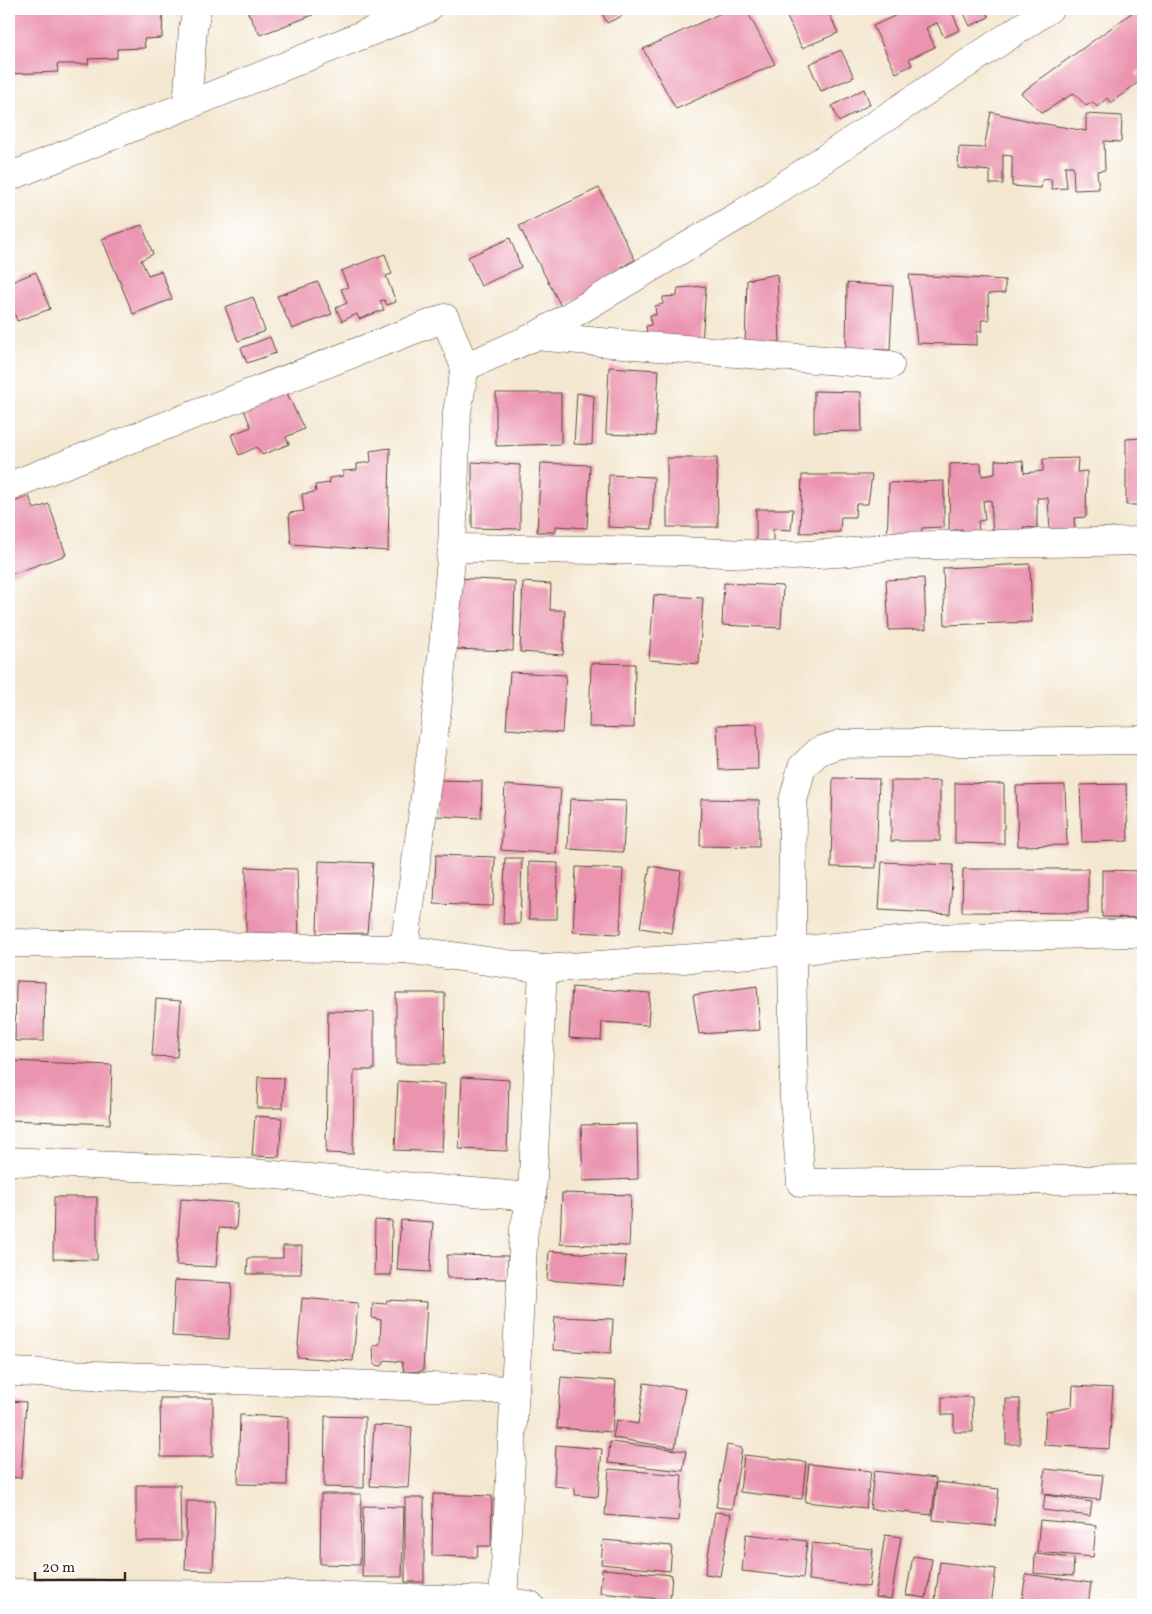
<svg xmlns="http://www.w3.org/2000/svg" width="1152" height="1614" viewBox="0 0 1152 1614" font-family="Vollkorn,serif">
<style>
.building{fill:#eb94b0}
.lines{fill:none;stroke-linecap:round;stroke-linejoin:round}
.minor-casing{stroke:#574639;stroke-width:29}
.minor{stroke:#fff;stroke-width:28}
</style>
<rect width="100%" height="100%" fill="#fff"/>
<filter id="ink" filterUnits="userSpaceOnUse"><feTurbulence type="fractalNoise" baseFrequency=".02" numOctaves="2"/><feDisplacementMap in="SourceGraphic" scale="10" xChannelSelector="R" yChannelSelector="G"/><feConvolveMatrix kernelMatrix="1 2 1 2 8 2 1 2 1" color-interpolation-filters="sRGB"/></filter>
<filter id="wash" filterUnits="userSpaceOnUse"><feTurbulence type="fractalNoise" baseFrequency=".0096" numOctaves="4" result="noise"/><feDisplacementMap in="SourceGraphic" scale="20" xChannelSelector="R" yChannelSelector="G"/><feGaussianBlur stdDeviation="1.12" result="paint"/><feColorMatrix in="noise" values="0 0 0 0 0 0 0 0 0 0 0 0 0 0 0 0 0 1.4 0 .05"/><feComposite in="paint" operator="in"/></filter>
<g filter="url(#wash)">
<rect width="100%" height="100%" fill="#f4e7d0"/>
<g id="blocks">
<g class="building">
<polygon points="9,9 163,9 162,38 144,39 145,48 117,49 117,58 88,59 89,64 57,64 58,72 9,74"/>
<polygon points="249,9 312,9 313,15 260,35 248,13"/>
<polygon points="600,9 619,9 622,16 607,23"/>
<polygon points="730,9 746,9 775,64 676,109 643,49"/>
<polygon points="783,9 827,9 838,33 802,48"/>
<polygon points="909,9 961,9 952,13 960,30 944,37 937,23 926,28 935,47 909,59 912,65 896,73 873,26"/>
<polygon points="962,9 985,9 989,17 970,26"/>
<polygon points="1137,9 1143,9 1143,55 1141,57 1143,61 1143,69 1136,73 1141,80 1111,103 1107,98 1097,107 1093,102 1086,106 1074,93 1042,113 1021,93"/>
<polygon points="841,50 854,77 821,91 809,64"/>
<polygon points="864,89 870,104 839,122 832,106"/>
<polygon points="991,112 1034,122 1086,131 1086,114 1122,116 1121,142 1104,141 1105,170 1097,171 1099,189 1074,190 1073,166 1065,166 1067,188 1052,189 1051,179 1042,180 1041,188 1012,186 1012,156 1003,155 1003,184 990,184 990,171 958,168 959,147 984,148"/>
<polygon points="599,188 635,260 621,267 623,273 562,308 519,226"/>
<polygon points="142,225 153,254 141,260 148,275 161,271 172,299 133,314 102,239"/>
<polygon points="510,238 521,267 481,286 468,257"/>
<polygon points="385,254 392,274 386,276 396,302 387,305 384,300 380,301 384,310 359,319 357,314 342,321 336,308 347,303 341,289 348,287 341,271"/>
<polygon points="36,272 50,309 17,321 9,299 9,283"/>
<polygon points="777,274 780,342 745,344 747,280"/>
<polygon points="909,275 1005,280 1005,293 988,294 989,320 981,320 982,331 977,331 977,345 917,343"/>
<polygon points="318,282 332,314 292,329 277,296"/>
<polygon points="847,283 893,286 890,350 846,349"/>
<polygon points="706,286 702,343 648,341 646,326 651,325 650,315 656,315 655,306 663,304 663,297 677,296 678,288"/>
<polygon points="253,297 265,331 238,341 225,307"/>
<polygon points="270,337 276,353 247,363 241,348"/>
<polygon points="609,367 659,370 655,436 606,434"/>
<polygon points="286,391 304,429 286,437 289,444 262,455 257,447 239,455 231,435 251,427 244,410"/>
<polygon points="814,391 861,392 862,431 814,432"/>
<polygon points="496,393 561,393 561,444 496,446"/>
<polygon points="577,393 594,396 592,445 574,444"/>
<polygon points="1143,438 1143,505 1126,505 1126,439"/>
<polygon points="390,448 388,551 291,544 289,513 304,511 302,494 316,492 315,485 330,483 329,478 343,476 343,471 357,470 357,464 371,462 370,451"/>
<polygon points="667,458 717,458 718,527 667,527"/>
<polygon points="1078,458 1077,472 1087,471 1086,517 1074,518 1075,533 1050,532 1048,498 1037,498 1037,528 1023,527 1023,533 993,539 991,500 983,501 985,520 978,521 979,533 962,539 962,529 949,531 950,464 981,463 982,476 995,474 995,460 1023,461 1024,473 1043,471 1043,459"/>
<polygon points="472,462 520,465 520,529 472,528"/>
<polygon points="541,463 590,465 587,528 556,526 556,532 537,532"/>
<polygon points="609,475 654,477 652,529 608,527"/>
<polygon points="802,475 872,475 868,504 856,504 855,517 841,517 840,532 800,533"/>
<polygon points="944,481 944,527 922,528 921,543 887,544 889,483"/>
<polygon points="29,496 34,509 49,504 66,555 9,575 9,504"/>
<polygon points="756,509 793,509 791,530 773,529 773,542 756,541"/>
<polygon points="1030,564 1032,622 945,625 943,568"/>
<polygon points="455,578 515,581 513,651 452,649"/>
<polygon points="924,578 926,629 889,630 886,580"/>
<polygon points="523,582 551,584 550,610 565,610 563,655 520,652"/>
<polygon points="724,583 783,586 781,628 722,625"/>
<polygon points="654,595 703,598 699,664 649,660"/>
<polygon points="591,663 635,664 634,728 589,727"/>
<polygon points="510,672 566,675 562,733 506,729"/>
<polygon points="757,724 758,769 719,770 717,725"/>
<polygon points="833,778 879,779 876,868 831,867"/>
<polygon points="436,780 482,781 481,818 435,816"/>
<rect x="891" y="781" width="49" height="60"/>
<polygon points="955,783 1004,784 1004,844 955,843"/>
<polygon points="1126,784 1128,841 1082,842 1080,785"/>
<polygon points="505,785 561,789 556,854 501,850"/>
<polygon points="1065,785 1067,845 1018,846 1016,786"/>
<polygon points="570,799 626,801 623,852 568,849"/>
<polygon points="701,799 759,800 759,847 700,846"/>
<polygon points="436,855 495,857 493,906 434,904"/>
<polygon points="505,858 522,858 520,924 503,924"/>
<polygon points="319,861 373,863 367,933 317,934"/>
<polygon points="529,862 558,863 557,919 529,919"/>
<polygon points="882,862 953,865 950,914 879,910"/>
<polygon points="650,866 681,871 672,933 640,928"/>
<polygon points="246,867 297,869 299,941 246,939"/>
<polygon points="576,867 623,869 620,934 573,932"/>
<polygon points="963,869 1088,869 1088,913 962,912"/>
<polygon points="1102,870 1143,871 1143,918 1102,917"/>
<polygon points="16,981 45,982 44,1041 15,1041"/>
<polygon points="757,986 760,1030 699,1034 693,995"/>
<polygon points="572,987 650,993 648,1025 602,1022 601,1040 569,1038"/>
<polygon points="396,993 445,993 444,1064 396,1064"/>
<polygon points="156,999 181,1001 177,1057 152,1056"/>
<polygon points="328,1011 374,1012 374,1070 354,1070 353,1154 326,1153"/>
<polygon points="9,1061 112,1065 110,1124 9,1120"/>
<polygon points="258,1077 284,1078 283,1108 257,1108"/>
<polygon points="462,1077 509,1080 507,1151 459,1149"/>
<polygon points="398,1081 445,1084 442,1152 395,1150"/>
<polygon points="255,1116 282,1118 279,1157 252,1156"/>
<polygon points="637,1124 638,1179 583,1181 581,1125"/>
<polygon points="562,1193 631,1195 629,1246 560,1244"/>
<polygon points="54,1197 97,1197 97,1260 53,1259"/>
<polygon points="181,1199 238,1203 236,1229 219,1228 216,1267 176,1265"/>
<polygon points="375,1220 392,1221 391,1275 374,1275"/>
<polygon points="401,1220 433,1222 430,1272 397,1270"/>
<polygon points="283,1246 302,1246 301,1274 247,1274 248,1258 283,1258"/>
<polygon points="549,1251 626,1256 624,1286 547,1280"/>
<polygon points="447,1255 508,1256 508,1279 447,1278"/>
<polygon points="175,1280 232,1283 229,1339 172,1336"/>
<polygon points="302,1298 358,1303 353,1361 297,1357"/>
<polygon points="387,1300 427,1302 423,1371 404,1372 402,1362 386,1360 382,1366 374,1365 373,1346 380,1344 381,1320 372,1318 373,1303 386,1304"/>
<polygon points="555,1317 613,1319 611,1353 553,1350"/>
<polygon points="561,1377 616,1381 612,1432 557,1428"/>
<polygon points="644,1383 685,1389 675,1448 613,1438 616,1420 638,1424"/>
<polygon points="1073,1386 1113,1388 1109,1449 1044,1445 1046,1412 1072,1407"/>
<polygon points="942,1397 972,1397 973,1432 954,1432 954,1415 942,1415"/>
<polygon points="160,1398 213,1398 213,1457 161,1457"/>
<rect x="1006" y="1399" width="14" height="45"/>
<polygon points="9,1401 26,1402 21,1478 9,1477"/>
<polygon points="240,1415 288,1417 287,1485 238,1484"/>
<polygon points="325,1416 365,1417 364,1488 324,1487"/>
<polygon points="374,1425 412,1427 408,1488 370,1486"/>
<polygon points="610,1442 686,1451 683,1471 608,1463"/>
<polygon points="556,1445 602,1449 598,1497 575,1495 575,1488 554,1486"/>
<polygon points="727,1445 742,1448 732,1509 716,1507"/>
<polygon points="744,1455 806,1462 802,1499 740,1492"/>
<polygon points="809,1464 871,1471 866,1508 805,1502"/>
<polygon points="609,1469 682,1475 679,1521 605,1515"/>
<polygon points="1045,1469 1103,1475 1100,1500 1043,1494"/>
<polygon points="874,1471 936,1478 932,1515 870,1509"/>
<polygon points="937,1482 999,1489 995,1526 933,1520"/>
<polygon points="136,1485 180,1485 181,1541 136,1541"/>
<polygon points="321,1494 361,1494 360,1565 320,1564"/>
<polygon points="433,1494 492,1496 491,1546 478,1546 477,1557 432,1556"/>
<polygon points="1045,1495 1092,1502 1090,1516 1043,1510"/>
<rect x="405" y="1498" width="19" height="84"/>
<polygon points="187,1501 215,1501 213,1571 185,1570"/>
<polygon points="363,1506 404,1507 402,1577 362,1577"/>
<polygon points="715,1512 731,1514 720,1576 705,1574"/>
<polygon points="1040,1520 1096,1525 1093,1557 1037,1552"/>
<polygon points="746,1534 807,1541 803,1578 742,1571"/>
<polygon points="885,1535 901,1537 891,1599 875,1597"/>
<polygon points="603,1540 672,1546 670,1571 601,1564"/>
<polygon points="812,1543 873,1549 869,1587 808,1580"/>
<polygon points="1035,1554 1074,1558 1073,1576 1034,1573"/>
<polygon points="913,1556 932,1559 926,1598 906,1595"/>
<polygon points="940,1562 996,1569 991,1605 978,1605 935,1600"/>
<polygon points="602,1569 672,1575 670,1600 600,1593"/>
<polygon points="1026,1574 1091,1583 1088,1605 1021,1605"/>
</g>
</g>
</g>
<g filter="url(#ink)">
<use href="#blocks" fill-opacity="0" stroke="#574639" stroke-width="1"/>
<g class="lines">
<g class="minor-casing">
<g id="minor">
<polyline points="187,105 193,29 197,9"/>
<polyline points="9,177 427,9"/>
<polyline points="536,336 633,345 890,365"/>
<polyline points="9,486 445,318 465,367"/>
<polyline points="452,548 678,551 792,556 851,552 891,546 1143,541"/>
<polyline points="1143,740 840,744 819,751 802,767 793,801 792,951 794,1099 801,1183 1143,1179"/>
<polyline points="9,943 404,949 543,969 532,1197 524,1228 503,1601 320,1595 319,1605"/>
<polyline points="404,949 438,702 452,548 457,412 465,367 536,336 743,213 1049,9"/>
<polyline points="543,969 792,951 929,938 1136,933"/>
<polyline points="9,1161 239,1172 532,1197"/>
<polyline points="9,1372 515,1390"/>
<polyline points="9,1593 320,1595"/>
<polyline points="503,1601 530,1605"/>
</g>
</g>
<use href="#minor" class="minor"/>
</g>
</g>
<rect width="1152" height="1614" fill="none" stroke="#fff" stroke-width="30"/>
<path d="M35 1572v8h90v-8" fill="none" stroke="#3b2a1e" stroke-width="2.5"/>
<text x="42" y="1572" font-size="15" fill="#3b2a1e" stroke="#ffffff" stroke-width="4" paint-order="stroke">20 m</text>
</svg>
